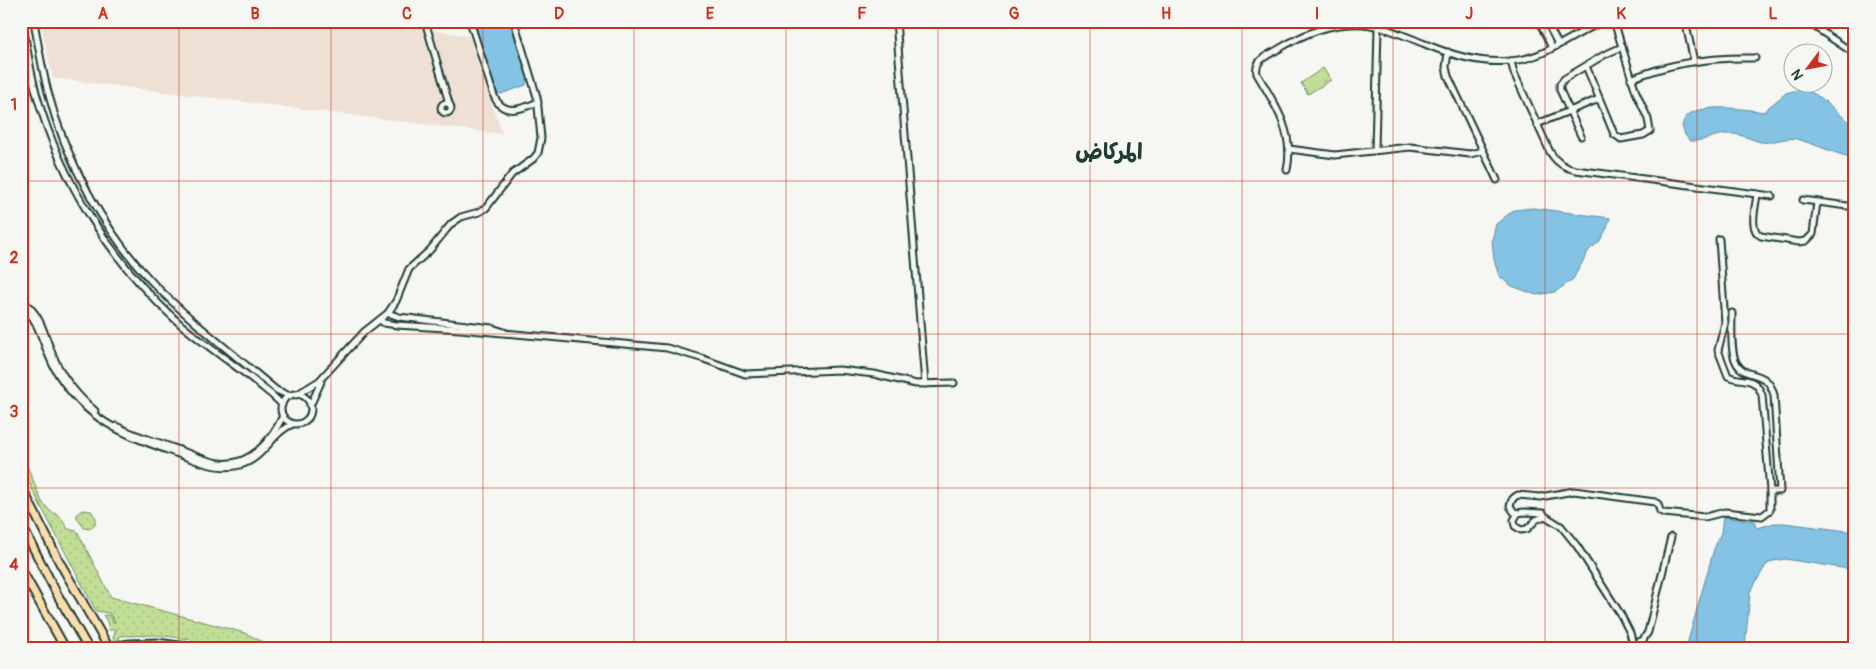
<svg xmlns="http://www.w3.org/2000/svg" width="1876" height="669" viewBox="0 0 1876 669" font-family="Pangolin,'Playpen Sans Arabic',sans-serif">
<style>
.built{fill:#eee0d4}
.park{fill:url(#park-tufts);stroke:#708e65}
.garden{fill:url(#garden-dots);stroke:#708e65}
.water{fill:#84c3e4;stroke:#5c8d9e}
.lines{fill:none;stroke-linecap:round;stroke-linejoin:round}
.minor-casing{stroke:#1f3d34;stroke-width:9}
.highway-casing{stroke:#1f3d34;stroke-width:11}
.minor{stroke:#f6f6f2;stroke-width:5}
.highway{stroke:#fddcac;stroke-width:7}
.highway-bridge-casing{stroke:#1f3d34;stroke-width:11;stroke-linecap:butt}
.highway-bridge{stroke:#fddcac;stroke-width:7}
.grid{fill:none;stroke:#c8321e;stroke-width:1;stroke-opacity:0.55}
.labels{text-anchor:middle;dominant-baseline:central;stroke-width:4;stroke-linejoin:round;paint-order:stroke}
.district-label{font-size:22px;font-weight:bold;fill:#1f3d34;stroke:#f6f6f2}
.neatline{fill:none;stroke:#c8321e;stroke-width:2}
.grid-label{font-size:16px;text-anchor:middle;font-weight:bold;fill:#c8321e}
</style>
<defs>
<pattern id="park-tufts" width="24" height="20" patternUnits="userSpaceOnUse" patternTransform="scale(1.25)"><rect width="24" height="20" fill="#c1de96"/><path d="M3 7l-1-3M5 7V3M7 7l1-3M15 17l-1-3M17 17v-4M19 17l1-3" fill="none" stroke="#a5bf82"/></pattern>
<pattern id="garden-dots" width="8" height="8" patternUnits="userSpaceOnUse" patternTransform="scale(1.25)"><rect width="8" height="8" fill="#c1de96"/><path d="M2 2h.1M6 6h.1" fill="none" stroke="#a5bf82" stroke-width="1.8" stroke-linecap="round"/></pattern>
</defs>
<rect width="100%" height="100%" fill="#f6f6f2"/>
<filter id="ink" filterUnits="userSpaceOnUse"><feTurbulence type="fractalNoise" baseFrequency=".02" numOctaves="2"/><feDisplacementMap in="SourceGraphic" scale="10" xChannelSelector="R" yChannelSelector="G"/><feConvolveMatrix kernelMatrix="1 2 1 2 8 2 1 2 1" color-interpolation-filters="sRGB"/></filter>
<g filter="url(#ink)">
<polygon class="built" points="40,21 377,21 469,36 502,134 53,78"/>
<polygon class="park" points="1323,68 1331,80 1308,94 1301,83"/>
<g class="garden">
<path d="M21,451L42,502L50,511L60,516L68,529L77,531L111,597L245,633L261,641L270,648C252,648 202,652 190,639L156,635L120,636L119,639L124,648H118L113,638L116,630H109L107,622L103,615H109L114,623L115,622L109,613L96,611L34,493L21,466Z"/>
<polygon points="82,510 91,511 96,518 95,524 90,529 84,528 77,518 77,514"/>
</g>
<g class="water">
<polygon points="474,21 510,21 528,77 526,85 501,94 497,93"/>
<path d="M1801,89C1806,91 1812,92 1816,95C1830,102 1839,118 1855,124V158C1834,154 1816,144 1796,139C1783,137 1770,144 1761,142C1751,140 1742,134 1732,134C1716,133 1705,142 1690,141L1685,135L1682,126C1683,123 1684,120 1685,118C1697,102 1746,109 1763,112L1786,93Z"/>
<polygon points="1533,208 1610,218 1607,228 1599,242 1589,250 1573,279 1555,292 1536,295 1512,286 1499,276 1494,260 1492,240 1496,224 1514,210"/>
<polygon points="1723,517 1755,521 1755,526 1758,528 1774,523 1784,523 1855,532 1855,570 1785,559 1773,561 1766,565 1750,592 1745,648 1686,648 1714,549 1721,533"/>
</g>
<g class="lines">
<g class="minor-casing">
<g id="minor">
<path d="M22,21C27,46 30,72 37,96C61,181 112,263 178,322C203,344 231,362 256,382C265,390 275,396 282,405"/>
<path d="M34,21C38,45 42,69 48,92C65,159 105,233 153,283C191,322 235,355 276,390L290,396"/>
<polyline points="425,21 449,103"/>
<path d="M470,21L494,96C503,117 522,109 538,102"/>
<polyline points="896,21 925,384"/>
<polyline points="1539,21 1552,48"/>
<polyline points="1546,21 1558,44"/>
<polyline points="1614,21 1622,47"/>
<polyline points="1685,21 1694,61"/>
<polyline points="1806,21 1855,54"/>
<polyline points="1448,52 1446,67 1448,76 1497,180"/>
<path d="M1511,61L1514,73L1550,152C1556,162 1564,168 1576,170L1772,196"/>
<path d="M1631,79C1671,62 1712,57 1755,58"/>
<circle cx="446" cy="108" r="5"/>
<polyline points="1537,124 1599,99"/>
<polyline points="1581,136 1560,90 1560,84 1564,79 1604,55 1622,47 1636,92 1648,119 1650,131 1643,135 1621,139 1614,134 1586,66"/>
<polyline points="1289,149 1335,155 1410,147 1470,154 1483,151"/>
<polyline points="1375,151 1378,27"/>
<path d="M1287,170C1295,133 1275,104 1257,74C1254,60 1267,56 1277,50C1303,34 1331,22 1363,24C1385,26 1404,36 1425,44C1451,55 1481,64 1510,61C1545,59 1573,34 1604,21"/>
<path d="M1757,194C1756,206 1748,230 1761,236L1799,242L1806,241L1813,234L1817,202"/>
<polyline points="1803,200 1855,207"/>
<path d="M21,300C43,315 44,337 55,360C64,380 79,397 95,411"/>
<path d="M21,305C42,321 43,352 58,374C89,423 126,435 178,454C198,461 218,471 240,465C265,458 272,432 293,424"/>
<polyline points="388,313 399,317 492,328 504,332"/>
<path d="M1732,313C1732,327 1730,353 1737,364C1747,380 1767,368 1774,395L1780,491H1770"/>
<polyline points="380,320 384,323 397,325 460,329 667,348 701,358 745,374 839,370 874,374 916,384 954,383"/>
<circle cx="296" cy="409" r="15"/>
<polyline points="296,395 319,381 364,332 388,313 396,301 409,269 430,250 451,224 461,217 479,212 486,208 512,174 533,159 538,153 541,138 537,97 514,21"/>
<polyline points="310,406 321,382"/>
<path d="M116,426C135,436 155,441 174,448C189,453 204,461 219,463C250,467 271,441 283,416"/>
<polygon points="1524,512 1543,513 1545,516 1536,520 1527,529 1521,530 1515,526 1514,520 1518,513"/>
<path d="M1518,513L1514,512L1510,506C1511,500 1513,497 1518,495L1540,497L1574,491L1655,502L1658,504L1660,511L1664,513L1705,517L1725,512L1762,516L1770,510V491L1762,395C1754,374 1742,383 1728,376L1718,350L1725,323L1719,239"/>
<polyline points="1545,516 1561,526 1577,546 1621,615 1630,633 1634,648"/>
<polyline points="1634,644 1643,640 1648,632 1671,537"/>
</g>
</g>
<g class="highway-casing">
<g id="highway">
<polyline points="21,486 60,563 109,648"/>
<polyline points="21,524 57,594 88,648"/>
<polyline points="21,569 65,648"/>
<polyline points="130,644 157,643 194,648"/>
</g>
</g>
<use href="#minor" class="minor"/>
<use href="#highway" class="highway"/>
<g class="highway-bridge-casing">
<polyline id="highway-bridge" points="103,648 130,644"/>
</g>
<use href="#highway-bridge" class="highway-bridge"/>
</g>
</g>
<path class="grid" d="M179,21V648M331,21V648M483,21V648M634,21V648M786,21V648M938,21V648M1090,21V648M1242,21V648M1393,21V648M1545,21V648M1697,21V648M21,181H1855M21,334H1855M21,488H1855"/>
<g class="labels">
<g class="district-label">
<text x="1109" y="152">المركاض</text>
</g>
</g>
<rect width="1876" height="669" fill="none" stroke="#f6f6f2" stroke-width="55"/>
<g transform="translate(1808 68) rotate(238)"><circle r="24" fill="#f6f6f2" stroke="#a0aca6"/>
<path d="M0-4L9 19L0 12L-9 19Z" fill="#c8321e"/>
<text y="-8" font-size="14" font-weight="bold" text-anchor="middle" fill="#1f3d34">N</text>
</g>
<rect x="28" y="28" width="1820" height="614" class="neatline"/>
<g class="grid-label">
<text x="103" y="19">A</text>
<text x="255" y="19">B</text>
<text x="407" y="19">C</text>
<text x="559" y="19">D</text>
<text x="710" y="19">E</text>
<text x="862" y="19">F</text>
<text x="1014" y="19">G</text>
<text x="1166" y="19">H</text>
<text x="1317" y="19">I</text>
<text x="1469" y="19">J</text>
<text x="1621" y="19">K</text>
<text x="1773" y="19">L</text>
<text x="14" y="110">1</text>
<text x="14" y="263">2</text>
<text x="14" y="417">3</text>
<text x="14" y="570">4</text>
</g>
</svg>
